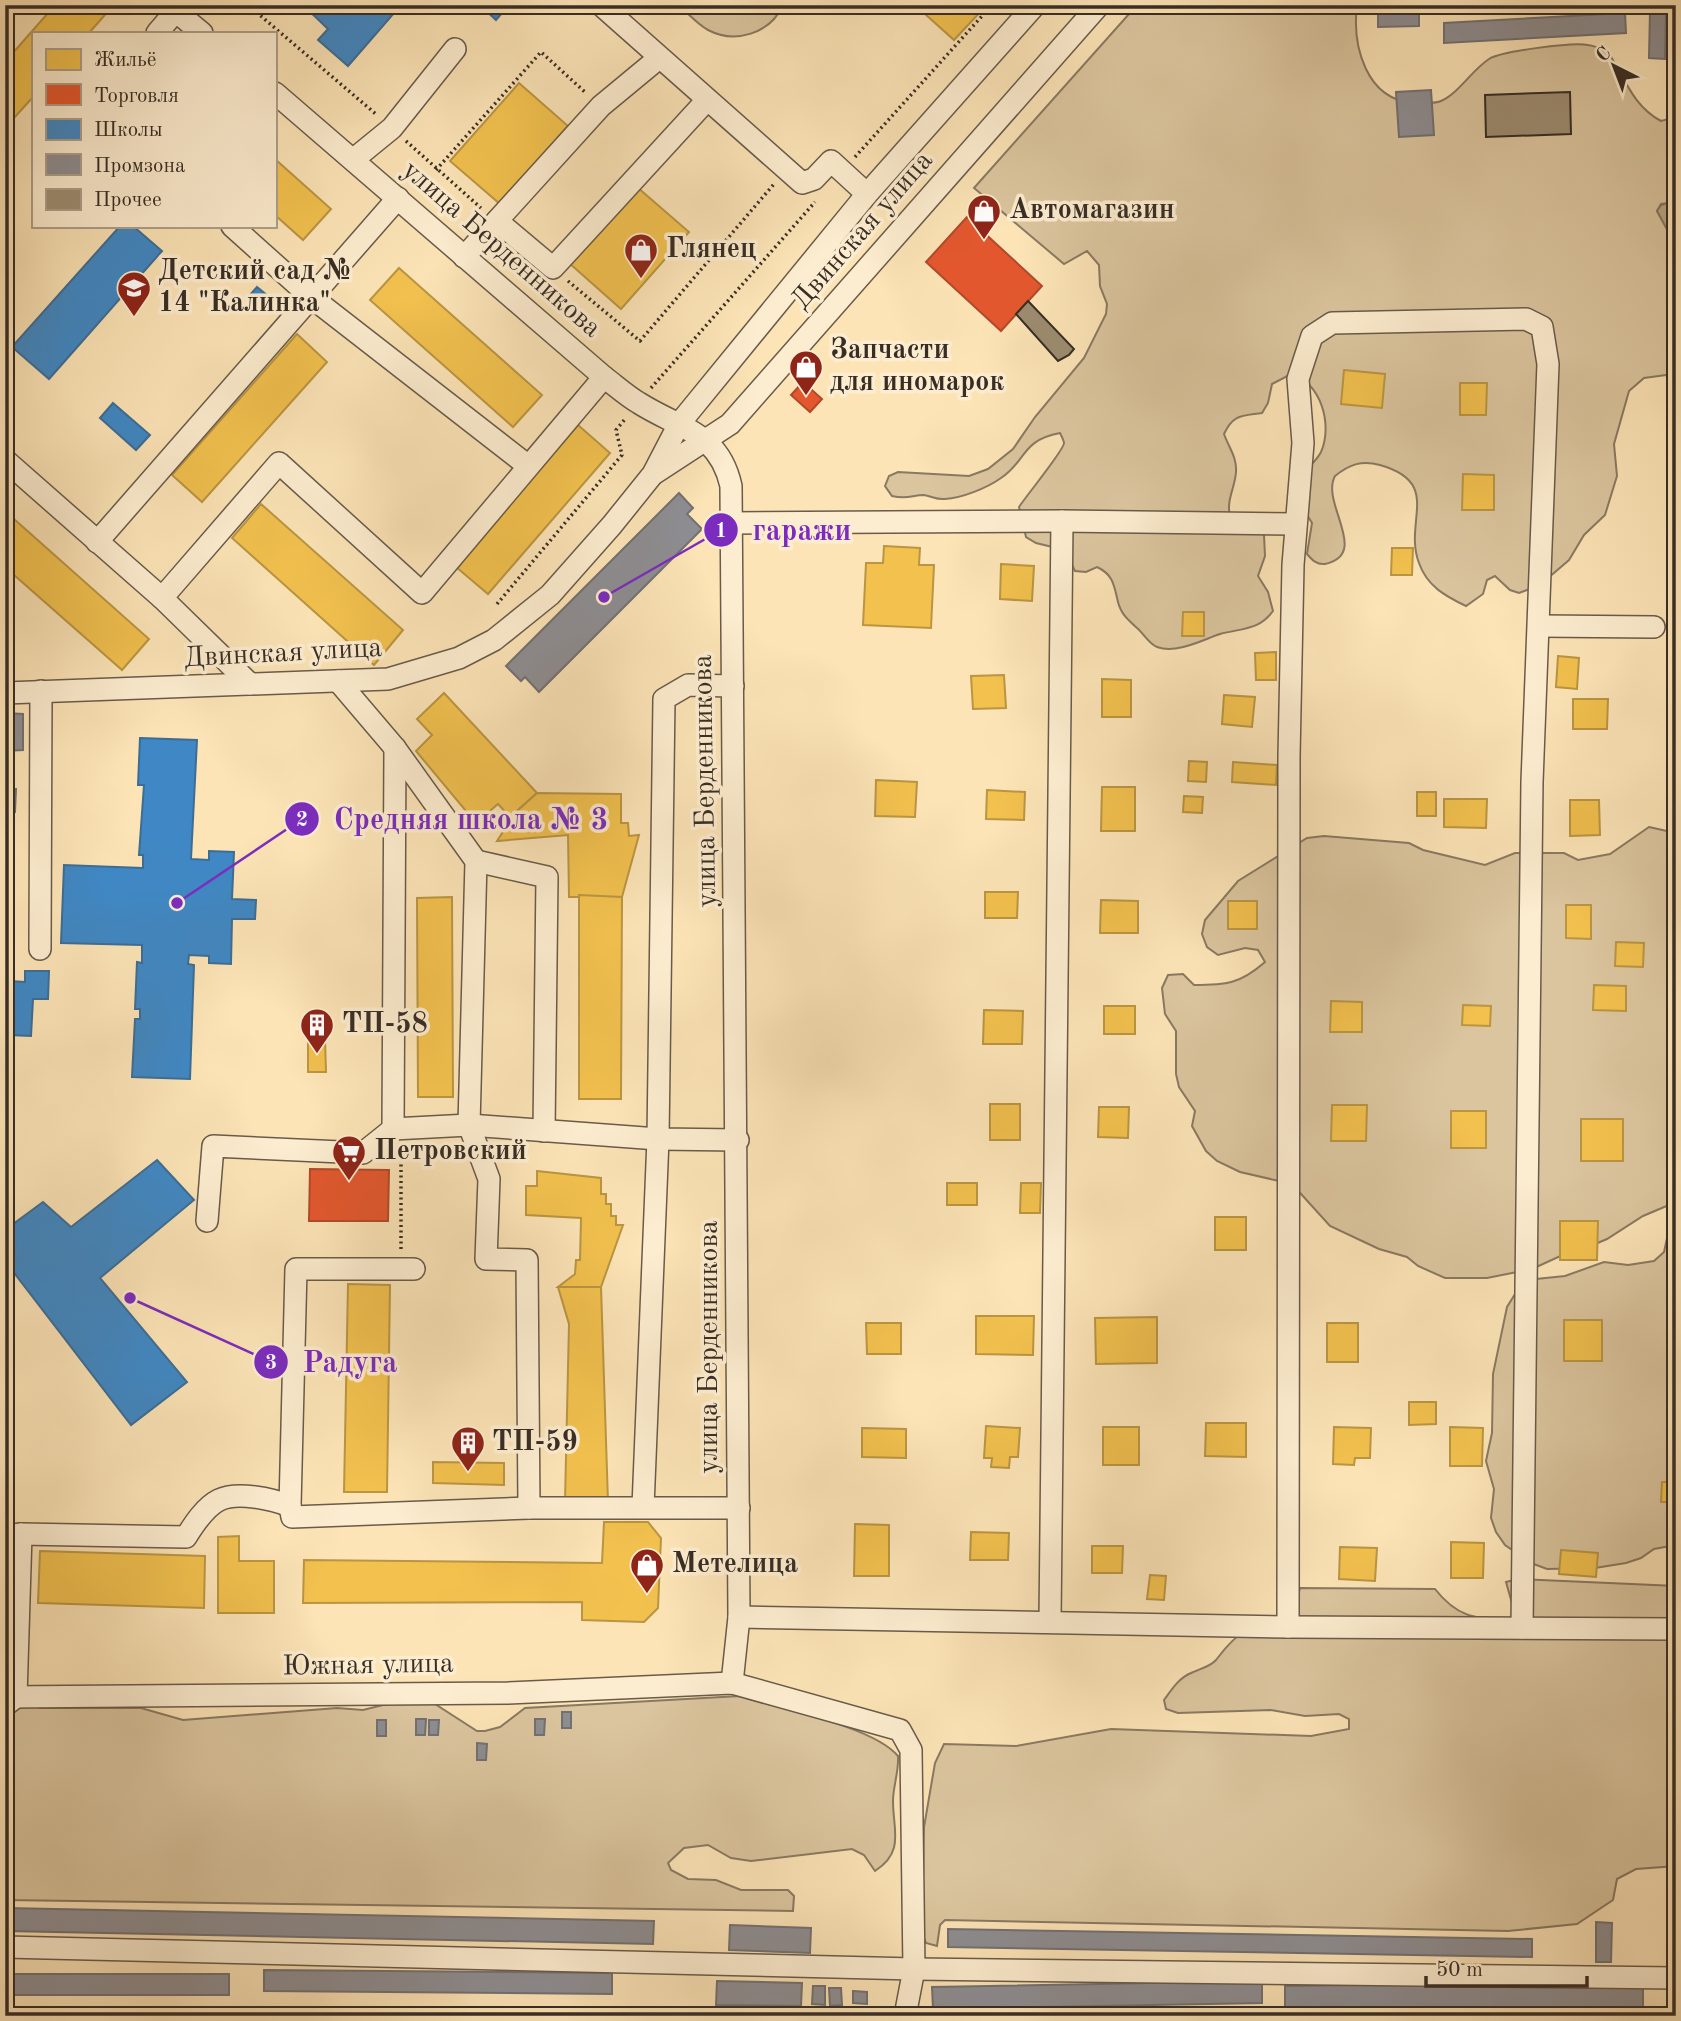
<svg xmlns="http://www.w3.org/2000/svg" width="1681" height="2021" viewBox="0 0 1681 2021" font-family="'Old Standard TT',serif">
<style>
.green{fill:#dbc59e;stroke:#897962;stroke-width:2}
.water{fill:#b9a685;stroke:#85765f;stroke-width:2}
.homes{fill:#f2c14e;stroke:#ba9542;stroke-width:2}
.shops{fill:#e4572e;stroke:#b04a2b;stroke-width:2}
.schools{fill:#3f88c5;stroke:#3d6d95;stroke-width:2}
.industry{fill:#8d8d92;stroke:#737071;stroke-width:2}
.building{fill:#9d8c71;stroke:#372d25;stroke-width:2}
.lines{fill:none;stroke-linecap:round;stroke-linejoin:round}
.minor-casing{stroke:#685b4a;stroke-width:24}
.path{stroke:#372d25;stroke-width:3.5;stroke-dasharray:2 3.5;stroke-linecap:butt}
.minor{stroke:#fdedd0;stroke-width:21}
.labels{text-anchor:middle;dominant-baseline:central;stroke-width:7;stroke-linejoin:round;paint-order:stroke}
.poi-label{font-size:28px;font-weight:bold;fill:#372d25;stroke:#fdedd0;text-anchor:start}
.street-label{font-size:28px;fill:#372d25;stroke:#fdedd0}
.leader{fill:none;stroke:#7b2cbf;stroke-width:2.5}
.callout-dot{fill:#7b2cbf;stroke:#fdedd0;stroke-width:2.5}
.mark-label{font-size:21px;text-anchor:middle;font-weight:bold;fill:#fff}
.callout-label{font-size:30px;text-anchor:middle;font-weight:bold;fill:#7b2cbf;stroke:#fdedd0;stroke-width:7;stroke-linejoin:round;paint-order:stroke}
</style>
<rect width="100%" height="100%" fill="#fce4b7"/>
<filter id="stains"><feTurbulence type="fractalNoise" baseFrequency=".00286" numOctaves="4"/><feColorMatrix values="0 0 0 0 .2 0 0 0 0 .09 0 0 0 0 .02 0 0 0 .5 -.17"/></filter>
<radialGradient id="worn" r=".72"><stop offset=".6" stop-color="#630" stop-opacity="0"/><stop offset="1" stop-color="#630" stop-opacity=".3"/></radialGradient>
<g class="green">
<path d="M678,5H783C770,34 735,44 708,30C697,24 688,13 678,5Z"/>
<path d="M1137,5H1357C1352,46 1366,100 1414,103C1421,103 1434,104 1441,101C1459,93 1472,70 1489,59C1502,51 1573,42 1588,45C1595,46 1602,49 1608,52C1625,78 1632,105 1661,121L1676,117V207L1668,203L1661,204L1657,211L1668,228L1675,262L1676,378L1666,375L1644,378L1629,391L1614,444L1617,476L1605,515L1584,535L1569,560L1540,585L1519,593L1510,590L1495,576L1487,580L1483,594L1466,606C1445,596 1427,586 1419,563C1403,521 1443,483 1380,465C1362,460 1350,464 1335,476C1320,503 1371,554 1325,564C1317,565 1312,560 1307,554L1312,523L1302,507L1295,480C1304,472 1316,462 1321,452C1333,425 1321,382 1291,374L1272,384L1268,403L1262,413C1242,416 1233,414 1224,434C1229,448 1237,457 1236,472C1235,488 1226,500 1230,516L1264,535L1265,556L1258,576L1268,592L1273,611C1258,631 1242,628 1220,634C1202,640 1177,654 1157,647C1149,644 1144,634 1137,628C1128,620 1121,614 1118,602C1114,586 1114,575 1097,567L1086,572L1075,571L1065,550L1036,543L1026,537L1019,507C1026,496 1065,449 1064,443C1064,441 1061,435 1060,433C1021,440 1026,462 1001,478C987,488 962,498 945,499C937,500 931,496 924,495C912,495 908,500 892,496L885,486L889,476L898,472L969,476L988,469L1013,449L1035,417L1084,358L1106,314L1107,304L1100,286L1099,265L1087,251L1064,264L974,188Z"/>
<path d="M1649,827L1676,833V1202L1643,1216L1607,1239L1581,1250L1567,1253L1532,1269L1487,1278H1445L1418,1266L1407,1257L1379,1249L1330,1226L1292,1184L1240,1172L1217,1161L1206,1151L1192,1126L1195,1111L1179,1087L1176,1074V1031L1165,1014L1162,988L1168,975L1183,974L1194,985C1226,985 1240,984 1265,962L1258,950L1245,948L1218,955L1207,947L1202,934L1205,920L1238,881L1307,838L1324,836L1409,843L1423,850L1485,865L1515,853H1564L1578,860L1610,854Z"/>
<polygon points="1676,1231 1676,1545 1654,1549 1641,1558 1626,1563 1595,1568 1547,1569 1531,1563 1505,1545 1496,1532 1491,1518 1494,1489 1486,1461 1492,1433 1493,1374 1507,1307 1515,1294 1524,1284 1536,1279 1565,1276 1604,1262 1628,1265 1654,1261 1664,1252 1667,1238"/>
<path d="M1518,1579L1676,1586V1866L1636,1869L1617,1879L1613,1900L1577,1924L1508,1931L945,1920L940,1925L937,1946L926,1943L922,1933L924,1827L935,1763L944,1744L1016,1746L1111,1729L1311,1736L1349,1729V1719L1339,1714L1305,1716L1271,1710L1178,1713L1166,1709L1164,1700C1172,1689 1179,1678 1191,1673C1199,1669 1210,1667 1216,1660C1224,1650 1230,1641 1242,1633C1262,1619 1295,1616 1300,1588L1435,1589C1460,1621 1480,1618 1517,1621L1506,1582Z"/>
<path d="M740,1696C780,1709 873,1726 898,1756C899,1772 893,1786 893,1801C893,1830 905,1852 875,1871L864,1855L852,1849L751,1861L731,1858L708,1845L684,1848L668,1863L671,1870L688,1879L716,1880L741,1890H788L794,1896L793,1911L5,1900V1714L31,1703L40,1708H141L183,1720L337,1708L363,1710L387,1704H435L477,1731H485L500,1727L525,1708Z"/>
</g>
<polygon class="water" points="1668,203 1676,207 1676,278 1670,235 1657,211 1661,205"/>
<g class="homes">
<polygon points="55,5 108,5 111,8 89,33 33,33 33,97 5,128 5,62"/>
<polygon points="915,5 980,5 984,8 954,40"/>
<polygon points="519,83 568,126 500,204 450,161"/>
<polygon points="275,159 331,209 303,240 275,215"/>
<polygon points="637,187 689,232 621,309 569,263"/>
<polygon points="399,268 542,395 513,427 370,300"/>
<polygon points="297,334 327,362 202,502 172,475"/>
<polygon points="1344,370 1385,374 1382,408 1341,404"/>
<polygon points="1460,383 1487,383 1486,415 1460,415"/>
<polygon points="578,425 610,453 488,594 456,567"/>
<polygon points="1463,474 1494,475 1494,510 1462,510"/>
<polygon points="261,504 403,630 374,665 232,538"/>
<polygon points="5,511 149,639 122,670 5,567"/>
<polygon points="884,546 920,548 919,565 934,565 931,628 863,625 866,563 883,563"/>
<polygon points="1392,548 1413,548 1412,575 1391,575"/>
<polygon points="1001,564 1034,566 1032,601 1000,599"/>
<polygon points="1183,612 1204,612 1204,636 1182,636"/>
<polygon points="1276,652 1276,680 1256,680 1255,653"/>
<polygon points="1558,656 1579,658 1577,689 1556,687"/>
<polygon points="1004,675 1006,708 973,709 971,676"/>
<polygon points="1102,679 1131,680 1131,717 1102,717"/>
<polygon points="444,693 537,793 510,817 498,804 476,823 416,751 432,735 417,719"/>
<polygon points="1224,695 1255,697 1252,727 1222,724"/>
<polygon points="1573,699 1608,699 1607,729 1573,729"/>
<polygon points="1189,761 1207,762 1206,782 1188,781"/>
<polygon points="1233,762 1277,765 1276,785 1232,782"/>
<polygon points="876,780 917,782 915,817 875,816"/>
<polygon points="1102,787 1135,787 1135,831 1101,831"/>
<polygon points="987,790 1025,792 1024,820 986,819"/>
<rect x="1417" y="792" width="19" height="24"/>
<polygon points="537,793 621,794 621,823 628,823 629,836 639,835 622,897 569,897 568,835 497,841 515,813"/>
<polygon points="1184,796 1203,797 1202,813 1183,812"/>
<polygon points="1444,799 1487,799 1486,828 1444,827"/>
<polygon points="1570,800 1599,800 1600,835 1570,836"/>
<polygon points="985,892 1018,892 1017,918 985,918"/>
<polygon points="579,895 622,897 621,1099 579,1099"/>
<polygon points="452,897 453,1097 418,1097 417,898"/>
<polygon points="1101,900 1138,901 1138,933 1100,933"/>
<rect x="1228" y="901" width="29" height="28"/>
<polygon points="1566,905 1591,905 1591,939 1566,938"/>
<polygon points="1616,942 1644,943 1643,967 1615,966"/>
<polygon points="1594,985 1626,986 1626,1011 1593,1010"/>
<polygon points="1331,1001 1362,1002 1362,1032 1330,1032"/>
<polygon points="1463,1005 1491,1006 1490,1026 1462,1025"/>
<rect x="1104" y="1006" width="31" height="28"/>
<polygon points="984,1010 1023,1011 1022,1044 983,1044"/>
<polygon points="308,1038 325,1038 326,1072 308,1072"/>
<rect x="990" y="1104" width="30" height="36"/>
<polygon points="1332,1105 1367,1105 1366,1141 1331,1141"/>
<polygon points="1099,1107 1129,1107 1128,1138 1098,1137"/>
<rect x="1451" y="1111" width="35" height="37"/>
<rect x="1581" y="1119" width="42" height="42"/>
<polygon points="537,1171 601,1178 601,1194 606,1194 606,1204 611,1204 611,1216 616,1216 616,1225 623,1225 601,1287 558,1287 575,1274 576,1260 580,1260 581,1218 526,1215 526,1186 537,1186"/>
<rect x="947" y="1183" width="30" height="22"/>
<polygon points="1021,1183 1041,1183 1040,1213 1020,1213"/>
<rect x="1215" y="1217" width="31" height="33"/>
<polygon points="1560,1221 1598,1221 1597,1260 1560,1260"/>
<polygon points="348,1284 390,1285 387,1492 344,1492"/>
<polygon points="558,1287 601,1287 608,1502 565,1501 569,1324"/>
<polygon points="976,1316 1034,1316 1033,1355 976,1354"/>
<polygon points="1157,1317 1157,1363 1096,1364 1095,1318"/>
<rect x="1564" y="1320" width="38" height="41"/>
<polygon points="866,1323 901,1323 901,1354 867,1354"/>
<rect x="1327" y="1323" width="31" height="39"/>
<polygon points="1409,1402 1436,1402 1436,1424 1409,1425"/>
<polygon points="1206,1423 1246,1423 1246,1457 1205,1456"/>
<polygon points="986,1426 1020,1428 1018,1457 1010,1457 1009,1468 991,1467 992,1458 984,1458"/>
<rect x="1103" y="1427" width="36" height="38"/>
<polygon points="1334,1427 1371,1428 1370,1458 1355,1458 1354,1465 1333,1464"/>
<polygon points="1450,1427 1483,1428 1482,1466 1450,1466"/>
<polygon points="862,1428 906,1429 906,1458 862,1457"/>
<polygon points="433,1462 504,1463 504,1485 433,1483"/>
<polygon points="1662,1482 1676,1482 1676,1502 1661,1502"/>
<polygon points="604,1522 648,1522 661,1538 658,1608 644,1622 582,1620 582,1602 303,1603 304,1560 602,1563"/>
<polygon points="855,1524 889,1525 889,1576 854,1576"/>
<polygon points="971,1532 1009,1533 1008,1560 970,1560"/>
<polygon points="239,1536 239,1561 274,1561 274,1613 218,1613 218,1537"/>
<polygon points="1451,1542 1484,1543 1483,1578 1451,1578"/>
<polygon points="1092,1546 1123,1546 1122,1573 1092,1573"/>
<polygon points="1340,1547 1377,1548 1375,1581 1339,1579"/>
<polygon points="1561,1550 1598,1553 1596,1577 1559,1574"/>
<polygon points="40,1551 205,1556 204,1608 38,1603"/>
<polygon points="1150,1575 1166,1576 1164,1600 1147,1599"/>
</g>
<g class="shops">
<polygon points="967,217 1042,286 1001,331 926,262"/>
<polygon points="803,382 822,399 810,412 791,395"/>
<polygon points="310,1169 389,1170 388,1221 309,1221"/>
</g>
<g class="schools">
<polygon points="303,5 401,5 348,66 318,40 328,29"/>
<polygon points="480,5 509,5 496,20"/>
<polygon points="120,226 133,226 162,251 49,379 12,347"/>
<polygon points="257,287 272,299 264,308 250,295"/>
<polygon points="113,403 150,435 136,450 100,418"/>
<polygon points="140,738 197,740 191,859 209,860 209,851 234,852 232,899 256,900 255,919 232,919 231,964 209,963 209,956 189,955 188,964 194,965 190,1079 132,1077 135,1019 140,1019 140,1009 135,1009 137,962 142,963 142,945 61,943 64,865 143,868 143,855 139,855 144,785 138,785"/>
<polygon points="25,971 49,971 48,999 33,999 31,1036 9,1035 10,981 25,982"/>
<polygon points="157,1160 194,1200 100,1278 187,1382 131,1425 5,1261 5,1230 43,1202 71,1227"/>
</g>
<g class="industry">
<polygon points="1378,5 1419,5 1419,26 1378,27"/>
<polygon points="1650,11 1666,11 1665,59 1649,58"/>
<polygon points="1625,13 1626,33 1444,43 1444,23"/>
<polygon points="1431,90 1434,135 1399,137 1396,92"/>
<polygon points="679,493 693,508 687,514 702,529 539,692 525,677 521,681 506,666"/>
<polygon points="5,713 23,714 23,750 5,751"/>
<polygon points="5,789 16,789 15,812 5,812"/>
<rect x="562" y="1712" width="9" height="16"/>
<polygon points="416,1719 426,1719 425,1735 416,1735"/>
<polygon points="535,1719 545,1719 544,1735 535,1735"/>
<rect x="377" y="1720" width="9" height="16"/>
<polygon points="429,1720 439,1720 438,1735 429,1735"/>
<polygon points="477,1743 487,1744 486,1760 477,1760"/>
<polygon points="5,1908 654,1921 653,1944 5,1931"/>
<polygon points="1596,1922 1612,1923 1611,1962 1596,1962"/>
<polygon points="730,1925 811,1928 810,1953 729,1950"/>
<polygon points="948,1929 1532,1939 1532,1957 948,1947"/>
<polygon points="264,1970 612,1973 612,1994 264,1991"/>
<rect x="5" y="1974" width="224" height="21"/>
<polygon points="717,1981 802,1983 801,2006 716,2005"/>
<polygon points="1262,1981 1262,2003 933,2009 932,1987"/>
<polygon points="1643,1981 1643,2012 1285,2016 1285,1986"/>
<polygon points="813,1986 825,1986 825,2005 812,2004"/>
<polygon points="829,1988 841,1988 842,2005 830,2006"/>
<polygon points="853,1991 867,1992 867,2004 853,2003"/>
</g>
<g class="building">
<polygon points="1570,92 1571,134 1486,137 1485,95"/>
<polygon points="1028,301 1074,349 1069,355 1058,361 1016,314"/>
</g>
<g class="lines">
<g class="minor-casing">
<g id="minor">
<polyline points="168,5 202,33"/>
<polyline points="601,5 802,183 814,179 831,161 867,194"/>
<polyline points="157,33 181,5"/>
<path d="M275,93L604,377C616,386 627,396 639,403C680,429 719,432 731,486L739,1617L732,1683"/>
<polyline points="354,159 392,128 455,49"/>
<polyline points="497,221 553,268 707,100"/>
<polyline points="232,226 311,297 527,465"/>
<polyline points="464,257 601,106 659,58"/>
<polyline points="5,460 162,598 250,684"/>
<polyline points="655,473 730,424 1099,5"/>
<polyline points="732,523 1062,521 1296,524"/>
<polyline points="97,542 398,198"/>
<polyline points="162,598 279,463 422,593 604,377"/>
<polyline points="1539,626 1654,627"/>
<polyline points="338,681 395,748 476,861 469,1125 489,1179 486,1259 527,1260 529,1508"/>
<polyline points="5,693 388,679 459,658 494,640 550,595 612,525 653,474 679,424 867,194 1035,5"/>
<polyline points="395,748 393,1129 469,1125 658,1139 738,1140"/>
<polyline points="476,861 547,877 544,1131"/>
<polyline points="40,949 41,691"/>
<polyline points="207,1221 213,1146 363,1153 393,1129"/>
<polyline points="414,1269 296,1269 290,1506 292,1517 529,1508 739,1508"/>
<polyline points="643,1507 658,1139 664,699 688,685 733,686"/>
<path d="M5,1536L21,1534L186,1537C194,1524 205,1507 219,1500C237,1491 272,1499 290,1506"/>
<polyline points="739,1617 1288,1627 1676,1629"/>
<polyline points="1050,1621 1062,521"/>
<polyline points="1288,1627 1289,756 1293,565 1303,443 1298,379 1312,336 1332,323 1526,319 1542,327 1548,364 1532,782 1522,1628"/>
<polyline points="5,1697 508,1693 732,1683 900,1730 911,1750 914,1969 905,2016"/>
<polyline points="7,1704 16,1697 21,1534"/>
<polyline points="5,1947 914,1969 1676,1978"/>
</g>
</g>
<g class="path">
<polyline points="248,5 377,115"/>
<polyline points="406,141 481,208"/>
<polyline points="855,157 992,5"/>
<polyline points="436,170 541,52 586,93"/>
<polyline points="568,281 640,341 774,184"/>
<polyline points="651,388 815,202"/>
<polyline points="497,604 622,455 616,430 626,418"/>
<polyline points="401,1148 401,1249"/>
</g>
<use href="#minor" class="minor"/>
</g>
<defs>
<g id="shop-pin" transform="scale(1.75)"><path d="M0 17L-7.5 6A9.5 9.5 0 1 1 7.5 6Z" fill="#8f2418" stroke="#fdedd0"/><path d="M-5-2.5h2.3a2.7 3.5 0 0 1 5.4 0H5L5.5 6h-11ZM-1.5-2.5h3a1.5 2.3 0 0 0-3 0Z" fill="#fff"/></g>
<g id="school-pin" transform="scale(1.75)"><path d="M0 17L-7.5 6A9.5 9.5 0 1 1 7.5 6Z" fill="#8f2418" stroke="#fdedd0"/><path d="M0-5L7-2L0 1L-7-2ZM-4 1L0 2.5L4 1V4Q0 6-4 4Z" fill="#fff"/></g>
<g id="building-pin" transform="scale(1.75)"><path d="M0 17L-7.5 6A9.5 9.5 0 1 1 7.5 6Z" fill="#8f2418" stroke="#fdedd0"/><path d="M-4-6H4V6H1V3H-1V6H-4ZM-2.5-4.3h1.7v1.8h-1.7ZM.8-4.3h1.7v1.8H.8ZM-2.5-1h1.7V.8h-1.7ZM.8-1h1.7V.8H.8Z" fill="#fff"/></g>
<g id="supermarket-pin" transform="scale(1.75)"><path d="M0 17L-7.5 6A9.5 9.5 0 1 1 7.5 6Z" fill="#8f2418" stroke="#fdedd0"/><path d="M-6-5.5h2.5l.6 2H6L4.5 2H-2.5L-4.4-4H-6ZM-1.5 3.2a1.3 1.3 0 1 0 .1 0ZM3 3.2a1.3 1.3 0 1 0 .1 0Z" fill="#fff"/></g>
</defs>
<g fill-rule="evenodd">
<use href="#shop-pin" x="984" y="211"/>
<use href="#shop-pin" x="641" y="250"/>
<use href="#school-pin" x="134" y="288"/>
<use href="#shop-pin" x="806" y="367"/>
<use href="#building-pin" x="317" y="1025"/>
<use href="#supermarket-pin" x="349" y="1152"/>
<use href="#building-pin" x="468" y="1443"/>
<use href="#shop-pin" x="647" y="1565"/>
</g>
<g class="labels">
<g class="poi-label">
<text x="1009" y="211">Автомагазин</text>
<text x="666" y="250">Глянец</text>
<text x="158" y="272">Детский сад №<tspan x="158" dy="32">14 "Калинка"</tspan></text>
<text x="830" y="351">Запчасти<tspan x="830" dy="32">для иномарок</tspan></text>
<text x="342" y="1025">ТП-58</text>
<text x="374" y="1152">Петровский</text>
<text x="492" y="1443">ТП-59</text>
<text x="672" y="1565">Метелица</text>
</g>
<g class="street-label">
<text transform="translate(863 231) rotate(-49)">Двинская улица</text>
<text transform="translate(501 250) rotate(41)">улица Берденникова</text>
<text transform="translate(283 654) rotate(-3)">Двинская улица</text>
<text transform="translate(706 781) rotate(-91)">улица Берденникова</text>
<text transform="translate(710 1347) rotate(-90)">улица Берденникова</text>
<text transform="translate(368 1666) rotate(-1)">Южная улица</text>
</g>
</g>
<path class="leader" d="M604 597L721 530M177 903L302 819M130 1298L271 1362"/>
<g class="callout-dot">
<circle cx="604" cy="597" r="7"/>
<circle cx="177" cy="903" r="7"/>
<circle cx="130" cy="1298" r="7"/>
<circle cx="721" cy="530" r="18"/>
<circle cx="302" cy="819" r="18"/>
<circle cx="271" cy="1362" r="18"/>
</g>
<g class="mark-label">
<text x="721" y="537">1</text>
<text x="302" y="826">2</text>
<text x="271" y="1369">3</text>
</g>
<g class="callout-label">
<text x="802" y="540">гаражи</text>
<text x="471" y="829">Средняя школа № 3</text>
<text x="350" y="1372">Радуга</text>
</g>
<rect width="1681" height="2021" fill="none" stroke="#fce4b7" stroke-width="28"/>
<rect x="7" y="7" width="1667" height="2007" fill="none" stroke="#372d25" stroke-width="3.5"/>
<rect x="14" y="14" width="1653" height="1993" fill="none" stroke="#372d25" stroke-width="2"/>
<rect x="32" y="32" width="245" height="196" fill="#fdedd0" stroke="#aea08c" stroke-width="2"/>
<rect x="46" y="49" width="35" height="21" fill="#f2c14e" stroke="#aea08c" stroke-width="2"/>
<text x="94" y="66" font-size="21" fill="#372d25">Жильё</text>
<rect x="46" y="84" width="35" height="21" fill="#e4572e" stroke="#aea08c" stroke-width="2"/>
<text x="94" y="102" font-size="21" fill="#372d25">Торговля</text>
<rect x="46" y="119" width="35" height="21" fill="#3f88c5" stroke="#aea08c" stroke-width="2"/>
<text x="94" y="136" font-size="21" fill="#372d25">Школы</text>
<rect x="46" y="154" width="35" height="21" fill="#8d8d92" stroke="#aea08c" stroke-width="2"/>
<text x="94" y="172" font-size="21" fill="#372d25">Промзона</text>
<rect x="46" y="189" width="35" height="21" fill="#9d8c71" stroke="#aea08c" stroke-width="2"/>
<text x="94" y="206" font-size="21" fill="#372d25">Прочее</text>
<g transform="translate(1614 66) rotate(318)" stroke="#fdedd0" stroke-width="5" paint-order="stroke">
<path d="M0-5L12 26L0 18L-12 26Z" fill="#372d25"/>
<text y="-10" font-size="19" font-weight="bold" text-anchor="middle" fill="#372d25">С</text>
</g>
<path d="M1426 1976v10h161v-10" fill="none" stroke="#372d25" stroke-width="3.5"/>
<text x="1436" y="1976" font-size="21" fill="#372d25" stroke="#fdedd0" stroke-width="5" paint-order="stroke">50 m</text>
<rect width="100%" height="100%" filter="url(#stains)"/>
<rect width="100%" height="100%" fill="url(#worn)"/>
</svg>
